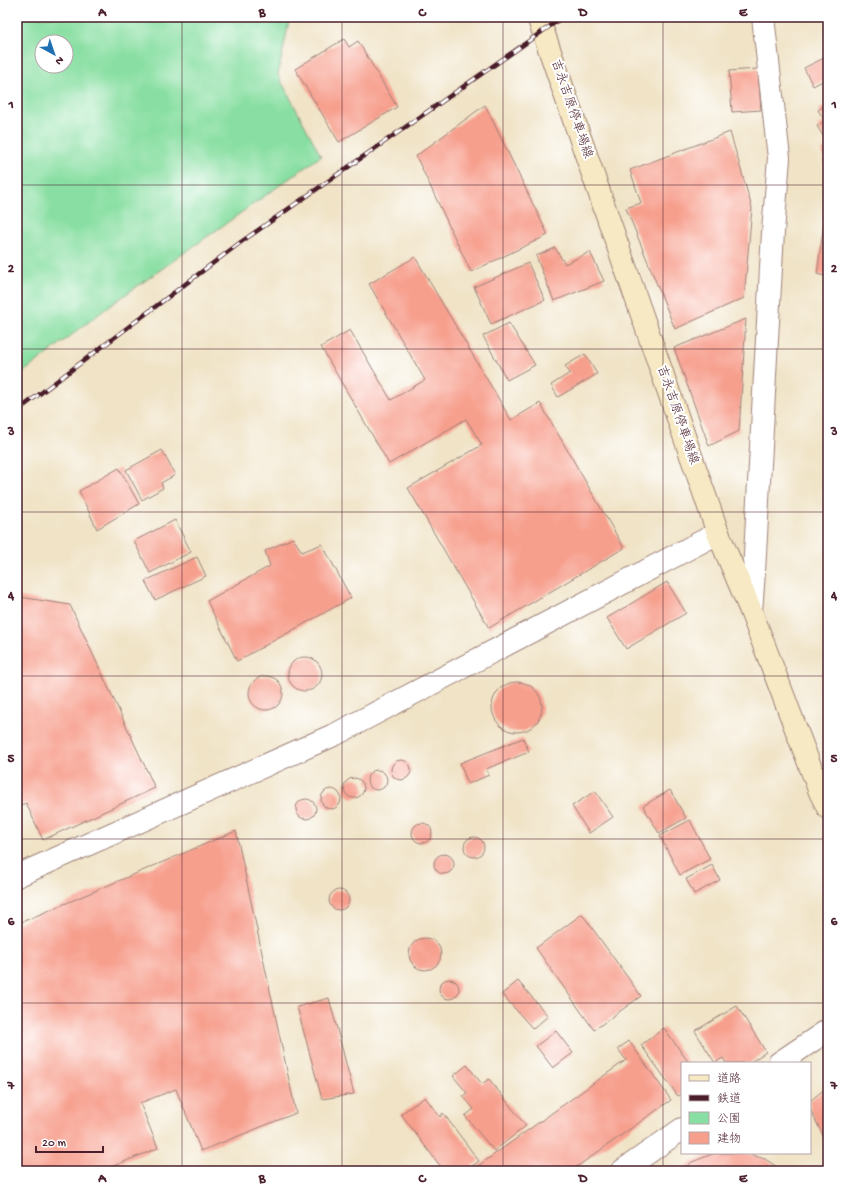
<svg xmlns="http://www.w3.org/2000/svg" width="845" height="1188" viewBox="0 0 845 1188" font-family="'Gochi Hand','Klee One',sans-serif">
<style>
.green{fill:#89dfa3;stroke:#6a7f67;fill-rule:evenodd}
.building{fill:#f79f8d}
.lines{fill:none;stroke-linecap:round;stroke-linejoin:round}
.street-casing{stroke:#9d8178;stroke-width:24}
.secondary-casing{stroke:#9d8178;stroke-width:24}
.street{stroke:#fff;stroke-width:22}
.secondary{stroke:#f6e9c3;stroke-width:22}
.rail-casing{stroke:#4a1f2b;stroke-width:4.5}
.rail{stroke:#fff;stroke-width:3;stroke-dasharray:9;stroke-linecap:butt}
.grid{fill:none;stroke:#4a1f2b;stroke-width:1;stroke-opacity:0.55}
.labels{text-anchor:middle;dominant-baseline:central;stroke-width:4;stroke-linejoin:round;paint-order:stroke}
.street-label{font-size:13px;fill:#4a1f2b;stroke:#fff}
.neatline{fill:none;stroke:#4a1f2b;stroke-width:1.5}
.grid-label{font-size:13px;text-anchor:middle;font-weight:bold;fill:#4a1f2b}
</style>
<rect width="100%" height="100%" fill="#fff"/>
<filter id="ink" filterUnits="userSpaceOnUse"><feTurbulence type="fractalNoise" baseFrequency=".025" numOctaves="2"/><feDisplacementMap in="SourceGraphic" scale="8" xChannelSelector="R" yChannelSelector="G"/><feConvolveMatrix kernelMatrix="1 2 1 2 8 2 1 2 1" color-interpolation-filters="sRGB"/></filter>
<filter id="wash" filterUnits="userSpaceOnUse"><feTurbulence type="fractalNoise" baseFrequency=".012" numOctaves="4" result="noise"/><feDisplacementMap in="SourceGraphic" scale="16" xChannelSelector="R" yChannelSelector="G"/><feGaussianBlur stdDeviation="0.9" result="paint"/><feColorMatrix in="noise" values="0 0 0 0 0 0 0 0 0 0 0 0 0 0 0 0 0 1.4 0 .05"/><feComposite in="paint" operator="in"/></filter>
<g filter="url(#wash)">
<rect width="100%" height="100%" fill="#f0e3c6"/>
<path class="green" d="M17,17H290L278,75L321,156L108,307L17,377V60L21,61L17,59ZM42,42H66V66H42Z"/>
<g id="blocks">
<g class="building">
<polygon points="344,39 349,47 358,41 397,107 339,142 295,69"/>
<polygon points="828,56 828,78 813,86 804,68"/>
<polygon points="758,69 761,110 732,112 729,71"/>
<polygon points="828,103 828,144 817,126 825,121 818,110"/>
<polygon points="485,105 548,235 471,272 416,156"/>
<polygon points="730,132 752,208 744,298 675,329 626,208 641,203 630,170"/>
<polygon points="828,147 828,175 827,176 822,150"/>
<polygon points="827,201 828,201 828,277 817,274"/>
<polygon points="555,248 565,264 590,252 604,281 554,301 536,256"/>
<polygon points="415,257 511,420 540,403 624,548 489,628 408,488 482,445 466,419 389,464 321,347 350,330 391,400 425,380 369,284"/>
<polygon points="528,263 545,300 491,324 474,287"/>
<polygon points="746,319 739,431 709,446 674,348"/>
<polygon points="509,323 535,365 507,380 483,336"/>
<polygon points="585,354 597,374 558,397 551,385 570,373 565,366"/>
<polygon points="162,450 175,475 161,483 163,488 142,500 126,470"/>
<polygon points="119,468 139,504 97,529 79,491"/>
<polygon points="175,520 191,552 150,573 134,541"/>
<polygon points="293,538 302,552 322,544 351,598 237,661 207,601 270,566 265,551"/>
<polygon points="197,557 206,576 155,600 145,581"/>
<polygon points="667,582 686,613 626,649 607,618"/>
<polygon points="17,591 20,597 70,605 155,788 43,840 26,803 17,807"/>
<circle cx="305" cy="674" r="17"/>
<circle cx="266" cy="693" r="17"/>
<circle cx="517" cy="707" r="25"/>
<polygon points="523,738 529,752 486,769 489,775 468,784 460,763"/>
<circle cx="401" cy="770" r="10"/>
<circle cx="377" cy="780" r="10"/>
<circle cx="354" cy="788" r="10"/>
<circle cx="331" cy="799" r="10"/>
<polygon points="670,790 686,818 659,833 643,806"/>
<polygon points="595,791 613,817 589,833 572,806"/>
<circle cx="306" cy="809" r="10"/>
<polygon points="690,820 710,859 680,875 660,836"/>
<circle cx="422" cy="833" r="10"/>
<polygon points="236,831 296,1113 201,1151 176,1089 140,1103 158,1148 101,1171 17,1171 17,924"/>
<circle cx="474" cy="847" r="10"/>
<circle cx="444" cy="864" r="10"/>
<polygon points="712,865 720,880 694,894 686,879"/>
<circle cx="339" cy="900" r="10"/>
<polygon points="582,914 641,996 594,1030 536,948"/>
<circle cx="425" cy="954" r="16"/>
<circle cx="449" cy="989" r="10"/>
<polygon points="518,981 548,1016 533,1029 502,994"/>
<polygon points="329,998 354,1094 322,1099 297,1007"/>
<polygon points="737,1006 766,1052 749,1063 726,1063 723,1058 715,1063 695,1031"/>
<polygon points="664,1028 689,1063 682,1063 682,1094 678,1096 641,1045"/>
<polygon points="556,1031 573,1053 553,1068 536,1046"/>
<polygon points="629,1041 671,1100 571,1171 471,1171 626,1060 618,1049"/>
<polygon points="467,1065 482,1084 489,1079 526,1126 494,1151 465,1116 474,1109 463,1096 467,1093 453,1076"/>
<polygon points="828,1086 828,1146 810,1109 810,1101"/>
<polygon points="425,1097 440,1117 443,1113 479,1161 465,1171 444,1171 401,1114"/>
<polygon points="715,1153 746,1153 765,1159 783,1171 681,1171 692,1162"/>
</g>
</g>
</g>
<g filter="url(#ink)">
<use href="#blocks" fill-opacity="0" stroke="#9d8178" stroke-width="1"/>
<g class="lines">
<g class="street-casing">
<g id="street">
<polyline points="751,611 754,572 773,232 779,158 763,17"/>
<polyline points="17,876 336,734 718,533"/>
<polyline points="779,1063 828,1030"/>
<polyline points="622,1171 682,1129"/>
</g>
</g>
<g class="secondary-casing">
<polyline id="secondary" points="538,17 718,533 751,611 820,792 828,808"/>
</g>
<use href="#street" class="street"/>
<use href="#secondary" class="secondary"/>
<g class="rail-casing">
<polyline id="rail" points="17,411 241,242 563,17"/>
</g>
<use href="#rail" class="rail"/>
</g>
</g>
<path class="grid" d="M182,17V1171M342,17V1171M503,17V1171M663,17V1171M17,185H828M17,349H828M17,512H828M17,676H828M17,839H828M17,1003H828"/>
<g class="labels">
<g class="street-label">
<text transform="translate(571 109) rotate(71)">吉永吉原停車場線</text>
<text transform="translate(677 415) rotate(71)">吉永吉原停車場線</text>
</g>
</g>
<rect width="845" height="1188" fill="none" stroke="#fff" stroke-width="44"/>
<rect x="681" y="1062" width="130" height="92" fill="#ffffff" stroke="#b7a5aa"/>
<rect x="689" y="1075" width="20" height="6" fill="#f6e9c3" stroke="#b7a5aa"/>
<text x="717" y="1082" font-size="12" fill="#4a1f2b">道路</text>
<rect x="689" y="1095" width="20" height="6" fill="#4a1f2b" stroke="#b7a5aa"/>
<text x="717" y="1102" font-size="12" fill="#4a1f2b">鉄道</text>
<rect x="689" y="1112" width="20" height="12" fill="#89dfa3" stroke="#b7a5aa"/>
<text x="717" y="1122" font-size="12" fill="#4a1f2b">公園</text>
<rect x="689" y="1132" width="20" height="12" fill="#f79f8d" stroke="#b7a5aa"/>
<text x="717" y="1142" font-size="12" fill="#4a1f2b">建物</text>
<g transform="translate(54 54) rotate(140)"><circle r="19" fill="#ffffff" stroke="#b7a5aa"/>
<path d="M0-3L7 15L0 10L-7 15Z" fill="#1f6fb2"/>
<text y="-6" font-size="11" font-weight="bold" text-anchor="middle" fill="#4a1f2b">N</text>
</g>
<path d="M36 1146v6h67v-6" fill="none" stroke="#4a1f2b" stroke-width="2"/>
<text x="42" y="1146" font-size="12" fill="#4a1f2b" stroke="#ffffff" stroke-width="3" paint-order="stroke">20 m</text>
<rect x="22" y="22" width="801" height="1144" class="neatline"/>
<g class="grid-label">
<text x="102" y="16">A</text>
<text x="262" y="16">B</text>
<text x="422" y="16">C</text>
<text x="583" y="16">D</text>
<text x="743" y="16">E</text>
<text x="11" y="108">1</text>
<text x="834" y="108">1</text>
<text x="11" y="272">2</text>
<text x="834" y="272">2</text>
<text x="11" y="435">3</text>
<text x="834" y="435">3</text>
<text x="11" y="599">4</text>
<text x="834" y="599">4</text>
<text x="11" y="762">5</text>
<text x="834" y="762">5</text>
<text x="11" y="925">6</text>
<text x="834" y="925">6</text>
<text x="11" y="1089">7</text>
<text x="834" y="1089">7</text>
<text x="102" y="1182">A</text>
<text x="262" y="1182">B</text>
<text x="422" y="1182">C</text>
<text x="583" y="1182">D</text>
<text x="743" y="1182">E</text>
</g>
</svg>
